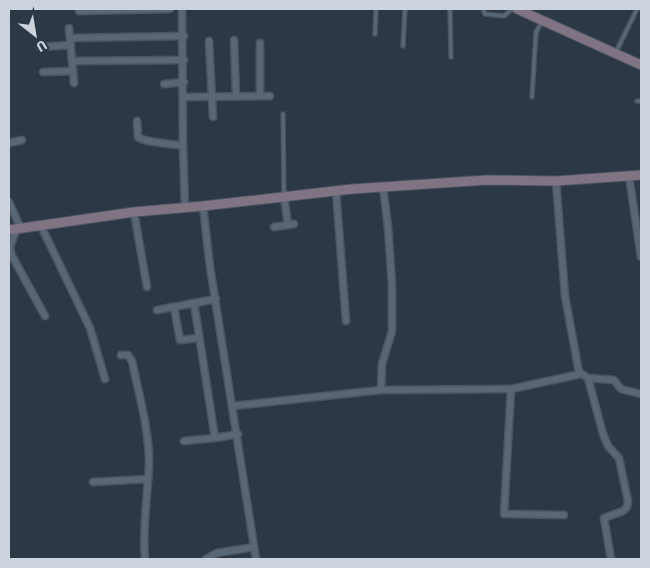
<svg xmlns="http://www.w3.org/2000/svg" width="650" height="568" viewBox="0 0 650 568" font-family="Signika,sans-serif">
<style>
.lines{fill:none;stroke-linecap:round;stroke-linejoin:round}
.lane-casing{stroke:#4b5561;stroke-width:5.5}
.street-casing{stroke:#4b5561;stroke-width:9}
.secondary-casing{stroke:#4b5561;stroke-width:11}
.lane{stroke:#596676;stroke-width:3}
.street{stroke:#596676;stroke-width:6}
.secondary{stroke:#807384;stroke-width:9}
</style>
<rect width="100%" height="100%" fill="#2c3846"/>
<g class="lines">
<g class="lane-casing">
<g id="lane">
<polyline points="450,9 451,57"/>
<polyline points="483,9 485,14 504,16 512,9"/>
<polyline points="375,34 376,9"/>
<polyline points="403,46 405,9"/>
<polyline points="616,52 637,9"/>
<polyline points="532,97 536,32 542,22"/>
<polyline points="637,101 641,101"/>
<polyline points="283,114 284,196"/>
</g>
</g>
<g class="street-casing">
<g id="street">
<polyline points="182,9 183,146"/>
<polyline points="79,11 170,9"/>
<polyline points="69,28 72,61"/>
<polyline points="70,38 184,36"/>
<polyline points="234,40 236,96"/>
<polyline points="209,41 213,117"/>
<polyline points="40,47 71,45"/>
<polyline points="43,72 73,71"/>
<polyline points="74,83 72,61 184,60"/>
<polyline points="164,84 184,82"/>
<polyline points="260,96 260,43"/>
<polyline points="183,97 270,96"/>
<path d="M137,121L138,137C145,143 171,143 183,146L185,208"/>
<polyline points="9,143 22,140"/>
<polyline points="629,176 641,257"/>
<polyline points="556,181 565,296 579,372 588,378 614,380 621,389 641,394"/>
<polyline points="336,191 346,321"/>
<polyline points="284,196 288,225"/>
<polyline points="9,202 21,229"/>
<polyline points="203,206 210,267 256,559"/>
<polyline points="134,212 147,287"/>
<polyline points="41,226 90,328 105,379"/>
<polyline points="274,227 294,224"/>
<polyline points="16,230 10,247 11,254 45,316"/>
<polyline points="194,303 215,438 238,434"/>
<polyline points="174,307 180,340 199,338"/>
<polyline points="157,310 216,299"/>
<path d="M121,355H128L132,361C139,395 149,429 149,463C148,495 142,527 145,559"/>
<polyline points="588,378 603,434 608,446 619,458 628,501 627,507 623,511 604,518 611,559"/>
<polyline points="511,389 504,514 564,515"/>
<polyline points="381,390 382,364 392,331 392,285 388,227 383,187"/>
<polyline points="232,406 381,390 511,389 581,374"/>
<polyline points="184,441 215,438"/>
<polyline points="93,482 147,479"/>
<polyline points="206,559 217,553 254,547"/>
</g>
</g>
<g class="secondary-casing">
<g id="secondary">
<polyline points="517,9 641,65"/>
<polyline points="9,230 134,212 203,206 352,189 487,180 556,181 641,175"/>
</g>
</g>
<use href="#lane" class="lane"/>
<use href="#street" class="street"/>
<use href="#secondary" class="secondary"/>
</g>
<rect width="650" height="568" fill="none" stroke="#ccd3dc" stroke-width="20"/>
<g transform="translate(35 35) rotate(149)" stroke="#2c3846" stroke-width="4" paint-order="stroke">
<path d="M0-4L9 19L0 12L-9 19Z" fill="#ccd3dc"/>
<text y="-8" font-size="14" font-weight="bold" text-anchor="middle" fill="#ccd3dc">U</text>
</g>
</svg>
